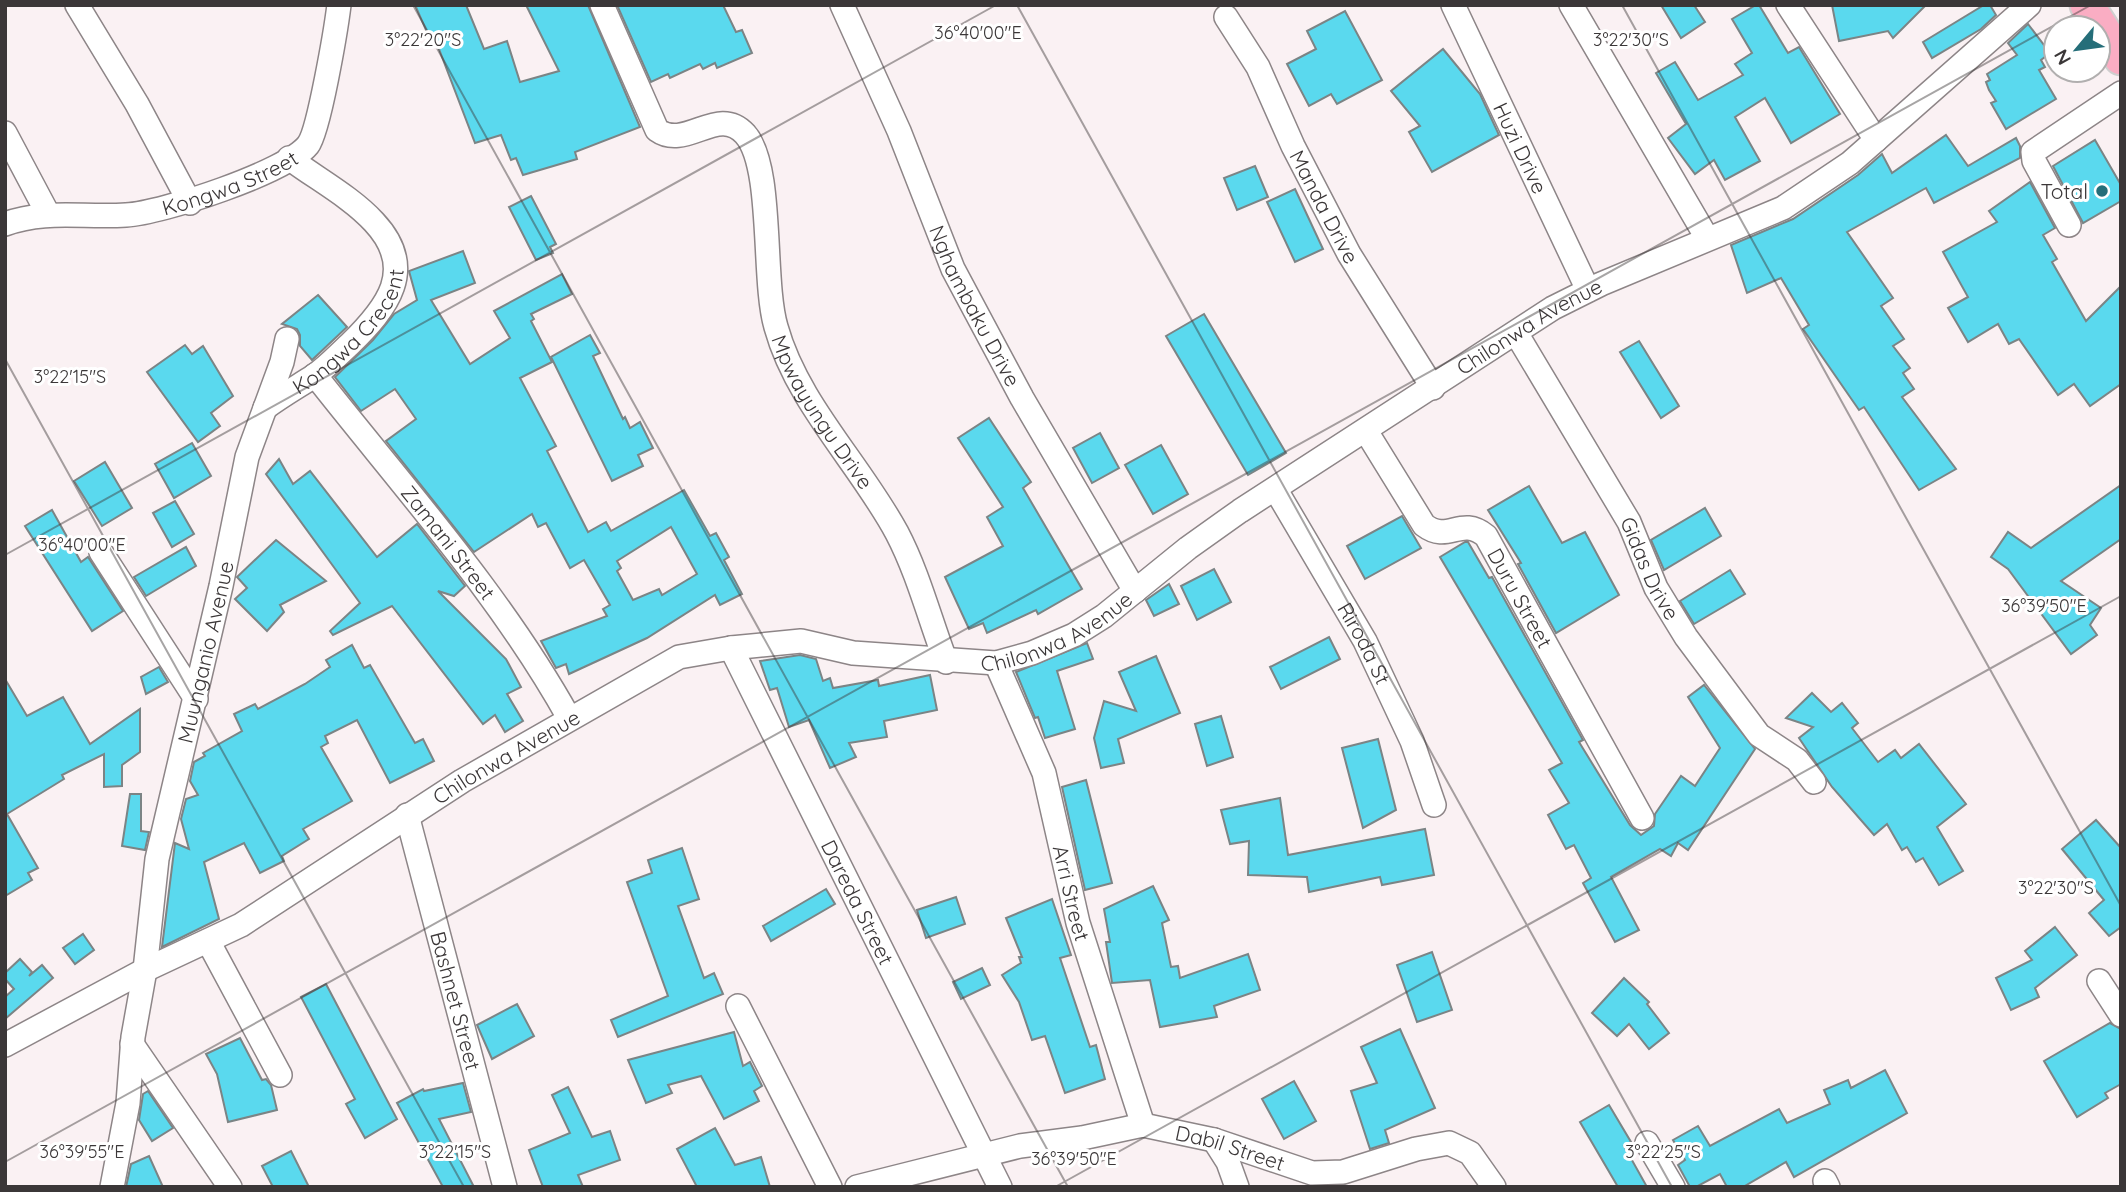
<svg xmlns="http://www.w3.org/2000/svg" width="2126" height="1192" viewBox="0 0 2126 1192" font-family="Quicksand,sans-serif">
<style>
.building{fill:#5ad9ee;stroke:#7b8485;stroke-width:2;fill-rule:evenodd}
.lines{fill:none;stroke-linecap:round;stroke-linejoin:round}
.minor-casing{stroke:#8d8587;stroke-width:26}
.highway-casing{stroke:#d0cfcf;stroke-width:37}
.minor{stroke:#fff;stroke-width:23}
.highway{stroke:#faadc3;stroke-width:33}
.ticks{fill:none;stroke:#3b3738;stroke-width:2;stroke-opacity:0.45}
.poi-dot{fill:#256e79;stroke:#fff;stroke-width:2.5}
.labels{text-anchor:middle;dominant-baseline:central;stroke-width:6;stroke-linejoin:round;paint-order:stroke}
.street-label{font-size:21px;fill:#3b3738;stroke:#fff}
.poi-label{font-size:21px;fill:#3b3738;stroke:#fff;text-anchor:end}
.ticks-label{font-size:18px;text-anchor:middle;fill:#3b3738;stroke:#fff;stroke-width:6;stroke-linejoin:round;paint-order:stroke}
</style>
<rect width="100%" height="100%" fill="#faf1f3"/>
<g class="building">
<polygon points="415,5 466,5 484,49 507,41 520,82 559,71 526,5 588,5 640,127 575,152 577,159 523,175 516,158 511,160 501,135 475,143 437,44 433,46"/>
<polygon points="617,5 723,5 736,32 742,30 752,53 717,68 715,63 703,69 700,64 670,78 668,74 651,82"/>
<polygon points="1661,5 1694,5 1705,22 1681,38"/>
<polygon points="1756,5 1759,5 1788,53 1799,47 1840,114 1791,143 1765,98 1735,117 1760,161 1725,180 1714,160 1695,174 1668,138 1686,124 1656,73 1675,62 1698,100 1743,75 1735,64 1752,53 1732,19"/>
<polygon points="1832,5 1926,5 1893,38 1888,31 1839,41"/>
<polygon points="1984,5 1990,5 1996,15 1981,29 1932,58 1923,42"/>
<polygon points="1345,11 1382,80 1337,104 1331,94 1309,106 1287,64 1316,49 1307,31"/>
<polygon points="2028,24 2050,53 2041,60 2045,67 2039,70 2056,99 2006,129 1991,103 1996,101 1989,90 1986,82 1990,80 1987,74 2017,55 2008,43"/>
<polygon points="1443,49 1480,94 1499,135 1432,172 1409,132 1420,126 1391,91"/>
<polygon points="1946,135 1968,166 2016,138 2020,146 2020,158 1934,203 1926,188 1847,232 1893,298 1881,306 1904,339 1893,346 1910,368 1903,373 1914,389 1902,397 1956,469 1919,490 1864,407 1859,410 1803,329 1809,325 1781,278 1747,293 1731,245 1793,219 1858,175 1882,154 1892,173"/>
<polygon points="2095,140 2121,185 2121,201 2083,223 2053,166"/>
<polygon points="1255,166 1268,197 1237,210 1224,178"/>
<polygon points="2030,182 2055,228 2043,235 2057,259 2052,262 2086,321 2121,286 2121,384 2090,406 2074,384 2058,395 2019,339 2009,344 1998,324 1968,342 1948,308 1968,297 1943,252 1997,222 1989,211"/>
<polygon points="1295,189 1323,249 1295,262 1267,202"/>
<polygon points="531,196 556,244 550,247 553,253 536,260 509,207"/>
<path d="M463,251L475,283L431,300L470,364L510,338L494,311L562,274L572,294L531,314L534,319L531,321L552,362L520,378L556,446L547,451L588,532L606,522L611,531L684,490L710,536L716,533L729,557L724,560L742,594L720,605L715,595L647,638L569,674L566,664L556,668L541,641L607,616L603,609L610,605L584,560L570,568L546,523L538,527L532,514L474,552L386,441L416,419L395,389L361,411L335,377L373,340L394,314L417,300L409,271ZM671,527L697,574L662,595L659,589L633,600L617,571L621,568L617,561Z"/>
<polygon points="318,295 347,327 312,360 300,346 300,335 297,329 282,324"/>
<polygon points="1204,314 1286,453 1248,475 1166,336"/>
<polygon points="590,335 600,353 593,356 623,419 625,417 630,428 640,422 653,448 638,455 643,466 612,481 551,357"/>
<polygon points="1639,341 1679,406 1661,418 1620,352"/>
<polygon points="185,345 192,354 203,346 233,396 211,413 220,426 198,442 147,372"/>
<polygon points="989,418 1031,482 1023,488 1082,589 1038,614 1036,610 987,633 983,623 969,629 945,577 1003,546 987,517 1003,507 958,438"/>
<polygon points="1100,433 1119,468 1092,483 1073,448"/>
<polygon points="192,443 211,476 174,498 155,464"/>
<polygon points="1161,445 1188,494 1153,514 1125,465"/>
<polygon points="279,459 293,484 310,471 377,557 417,524 465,586 454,596 438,591 506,659 521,687 507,694 523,721 505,732 495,715 483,724 392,606 333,635 330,631 360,603 266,474"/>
<polygon points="105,462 132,508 102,526 74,481"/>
<polygon points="2121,485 2121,539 2061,581 2101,608 2090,625 2097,635 2071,654 2008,569 1991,557 2008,532 2031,548"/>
<polygon points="1529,486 1562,543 1585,532 1619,595 1556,633 1518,564 1521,563 1488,510"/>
<polygon points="175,501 194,534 172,547 153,513"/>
<polygon points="1705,508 1721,536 1664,570 1651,540"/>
<polygon points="52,510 81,562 88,557 123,611 92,631 25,526"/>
<polygon points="1402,516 1421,548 1365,579 1347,546"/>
<polygon points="276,540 326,581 280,605 284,612 267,631 235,599 247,588 237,577"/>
<polygon points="1465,542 1468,542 1489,578 1492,577 1583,740 1579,742 1630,825 1641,835 1654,826 1655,814 1681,776 1695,786 1720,748 1688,697 1704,685 1755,749 1688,850 1678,843 1671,856 1660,849 1611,877 1639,930 1615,942 1583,883 1591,878 1574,845 1566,849 1548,815 1569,803 1549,770 1562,763 1440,557"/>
<polygon points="186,547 196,566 146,596 134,577"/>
<polygon points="1214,569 1231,602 1197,620 1181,586"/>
<polygon points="1730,570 1745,594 1694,624 1680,601"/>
<polygon points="1169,584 1179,604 1154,616 1146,600"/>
<polygon points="1329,637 1340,659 1281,689 1270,667"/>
<polygon points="1087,643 1093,659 1057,671 1075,729 1045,738 1038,717 1035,718 1016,672"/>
<polygon points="352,645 364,668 370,665 415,743 423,739 434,761 390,783 357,720 325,736 328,743 321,747 352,801 303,829 309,839 282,856 284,861 260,873 244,843 204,862 219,919 162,947 175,843 189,849 181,819 186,799 198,795 190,781 194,762 205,756 203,753 242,731 234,714 255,704 258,709 305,684 330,667 326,660"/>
<polygon points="800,655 816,659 823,681 830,678 833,688 878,680 879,686 930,675 937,710 884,721 887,737 849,743 856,757 830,768 809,720 789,727 777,688 770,690 760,661"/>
<polygon points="1156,656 1180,713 1118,739 1124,763 1101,768 1094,738 1104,701 1136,711 1119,672"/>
<polygon points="159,667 168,682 146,694 141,677"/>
<polygon points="5,679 27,716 63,697 90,744 140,709 140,752 122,765 122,786 104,787 104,754 62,775 64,779 7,814 38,868 28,873 32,880 5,896"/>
<polygon points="1812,693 1831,712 1842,703 1858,723 1852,728 1878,762 1895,750 1901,758 1919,744 1966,804 1937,827 1963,871 1939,885 1923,858 1916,862 1907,847 1902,850 1887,824 1874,835 1832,787 1799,738 1813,727 1786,718"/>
<polygon points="1221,716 1233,757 1207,766 1195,724"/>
<polygon points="1378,739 1396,810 1363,828 1342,748"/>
<polygon points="1086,780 1112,883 1085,890 1062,787"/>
<polygon points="130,794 141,794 141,831 149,832 145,850 122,846"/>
<polygon points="1280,798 1288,855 1425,829 1434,875 1382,885 1380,877 1309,892 1307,877 1248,875 1249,841 1230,844 1221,810"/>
<polygon points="2096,820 2121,848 2121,927 2109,936 2089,913 2104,900 2062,849"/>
<polygon points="682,848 699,899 678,906 704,978 714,973 723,994 618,1037 611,1020 668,996 627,882 652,873 648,860"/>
<polygon points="1153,886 1169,920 1162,923 1171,967 1178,966 1180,978 1248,954 1260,990 1214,1006 1217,1017 1160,1027 1150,980 1112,983 1106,942 1110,942 1104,909"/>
<polygon points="826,889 835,904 771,941 763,926"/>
<polygon points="956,897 965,924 926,938 917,910"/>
<polygon points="1052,899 1071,955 1060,958 1090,1047 1096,1045 1105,1079 1065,1093 1045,1036 1032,1040 1019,1002 1002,975 1021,963 1019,957 1022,957 1006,918"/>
<polygon points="2055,927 2077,955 2035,988 2039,997 2011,1010 1996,978 2032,960 2025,951"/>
<polygon points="83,934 94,950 75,964 63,948"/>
<polygon points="1432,952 1452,1010 1417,1022 1397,965"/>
<polygon points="20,959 32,972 29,976 42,965 53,978 5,1019 5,997 14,989 5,979 5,973"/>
<polygon points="982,968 990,985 961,999 953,982"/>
<polygon points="1624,978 1649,1002 1647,1004 1669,1033 1649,1049 1629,1024 1617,1036 1592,1013"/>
<polygon points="326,984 397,1119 365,1138 346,1104 355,1099 301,997"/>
<polygon points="517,1004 534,1036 492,1059 477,1025"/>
<polygon points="2110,1023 2121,1029 2121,1084 2105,1093 2108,1098 2077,1117 2044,1061"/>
<polygon points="1400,1029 1435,1108 1385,1130 1389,1143 1370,1149 1351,1091 1377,1083 1361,1047"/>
<polygon points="734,1032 743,1066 750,1062 762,1086 754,1091 759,1101 724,1119 701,1076 668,1085 672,1093 646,1103 628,1060"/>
<polygon points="240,1038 262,1080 266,1079 271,1085 277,1110 228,1122 217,1074 206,1054"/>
<polygon points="1885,1070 1907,1113 1794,1177 1786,1162 1743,1187 1727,1187 1720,1174 1696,1187 1690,1187 1678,1165 1685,1160 1673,1140 1698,1126 1710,1146 1779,1109 1787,1123 1830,1104 1824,1090 1848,1080 1851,1088"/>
<polygon points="1294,1081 1316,1121 1284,1139 1262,1099"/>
<polygon points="463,1083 471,1112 439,1119 474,1187 443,1187 397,1103 423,1089 424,1091"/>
<polygon points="568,1087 592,1137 610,1131 620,1160 578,1175 583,1187 543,1187 529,1150 570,1133 552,1095"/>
<polygon points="148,1091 173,1128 152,1141 139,1120 143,1094"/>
<polygon points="1609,1105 1631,1142 1624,1146 1647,1187 1618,1187 1580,1122"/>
<polygon points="715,1128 735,1165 761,1157 770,1187 697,1187 677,1149"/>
<polygon points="291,1151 309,1187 273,1187 262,1166"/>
<polygon points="149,1156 163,1187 126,1187 131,1164"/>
</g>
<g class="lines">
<g class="minor-casing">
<g id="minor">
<polyline points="77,5 137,104 190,203"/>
<path id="s1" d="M602,5L657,130C686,151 718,104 745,134C774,166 762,280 776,327C797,403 860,464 897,533C918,573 930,620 946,662"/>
<path id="s2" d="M842,5L899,131L953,269L1022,398L1135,591"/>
<path id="s3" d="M1453,5L1588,290"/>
<polyline points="1571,5 1707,238"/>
<polyline points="1788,5 1876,140"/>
<path id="s4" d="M1226,17L1258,67L1293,146L1349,254L1433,388"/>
<polyline points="5,133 48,214"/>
<path id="s5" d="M5,224C45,209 84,218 126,215C162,213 287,172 308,145C319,131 336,29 339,5"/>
<polyline points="2069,225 2034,161 2033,152 2121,93"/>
<path id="s6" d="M1516,333L1629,522L1656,588L1686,637L1759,735L1797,760L1814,782"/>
<path id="s7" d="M315,375C402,486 500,594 569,718"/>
<path id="s8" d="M265,408C281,396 297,387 314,376C327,367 338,355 350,344C387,308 418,269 374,222C351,197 317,179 289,158"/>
<path id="s9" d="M1366,431L1424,525C1449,544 1460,515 1486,536L1642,818"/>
<path id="s10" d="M1276,490L1365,641L1412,741L1434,805"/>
<polyline points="101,552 196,699"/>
<path id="s11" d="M731,648L1000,1187"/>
<path id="s12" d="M996,663L1044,773L1078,923L1143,1125"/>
<path id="s13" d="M407,815L505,1187"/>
<polyline points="208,941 280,1075"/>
<polyline points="2099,981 2121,1015"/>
<polyline points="738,1006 830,1187"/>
<polyline points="132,1044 230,1187"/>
<path id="s14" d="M5,1045L145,970L241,925L462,781L679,657L731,648L801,641L853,653L996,663L1032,653L1074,635L1104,616L1188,548L1240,511L1553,308L1601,284L1783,208L1850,163L2029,5"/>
<polyline points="1214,1140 1228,1162 1237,1187"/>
<polyline points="1647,1143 1673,1187"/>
<polyline points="1825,1181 1828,1187"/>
<path id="s15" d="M112,1187L128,1103L133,1037L145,970L157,859L221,586L247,457L282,362L287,339"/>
<path id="s16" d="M857,1187L1020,1146L1082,1138L1143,1125L1214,1140L1312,1173L1343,1172L1416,1149L1449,1143L1470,1153L1494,1187"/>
</g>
</g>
<g class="highway-casing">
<polyline id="highway" points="2087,5 2121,58"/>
</g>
<use href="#minor" class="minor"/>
<use href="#highway" class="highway"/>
</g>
<path class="ticks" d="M413,5L1068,1187M1017,5L1672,1187M1622,5L2121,906M5,359L464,1187M5,555L996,5M5,1162L2091,5M1055,1187L2121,596"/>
<circle class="poi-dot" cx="2102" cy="191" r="7"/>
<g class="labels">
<g class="street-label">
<text stroke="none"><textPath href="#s3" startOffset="158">Huzi Drive</textPath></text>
<text stroke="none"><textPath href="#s5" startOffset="231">Kongwa Street</textPath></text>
<text stroke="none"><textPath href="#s4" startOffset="214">Manda Drive</textPath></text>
<text stroke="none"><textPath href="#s2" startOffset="329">Nghambaku Drive</textPath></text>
<text stroke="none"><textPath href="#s8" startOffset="116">Kongwa Crecent</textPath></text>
<text stroke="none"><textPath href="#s14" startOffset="1732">Chilonwa Avenue</textPath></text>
<text stroke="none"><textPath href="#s1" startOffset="525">Mpwayungu Drive</textPath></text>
<text stroke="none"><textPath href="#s7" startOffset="214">Zamani Street</textPath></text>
<text stroke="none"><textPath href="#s6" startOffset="271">Gidas Drive</textPath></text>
<text stroke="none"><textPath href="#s9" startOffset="247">Duru Street</textPath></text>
<text stroke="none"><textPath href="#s14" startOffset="1166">Chilonwa Avenue</textPath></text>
<text stroke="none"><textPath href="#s10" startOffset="177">Riroda St</textPath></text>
<text stroke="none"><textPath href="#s15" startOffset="544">Muunganio Avenue</textPath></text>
<text stroke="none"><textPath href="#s14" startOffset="579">Chilonwa Avenue</textPath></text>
<text stroke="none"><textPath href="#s12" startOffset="243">Arri Street</textPath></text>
<text stroke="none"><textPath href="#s11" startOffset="284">Dareda Street</textPath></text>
<text stroke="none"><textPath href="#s13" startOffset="192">Bashnet Street</textPath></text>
<text stroke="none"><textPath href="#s16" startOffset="383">Dabil Street</textPath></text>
</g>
<g class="poi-label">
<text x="2088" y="191">Total</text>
</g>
</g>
<g class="ticks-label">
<text x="978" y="39">36°40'00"E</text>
<text x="423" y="46">3°22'20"S</text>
<text x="1631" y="46">3°22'30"S</text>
<text x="70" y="383">3°22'15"S</text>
<text x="82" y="551">36°40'00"E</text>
<text x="2044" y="612">36°39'50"E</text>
<text x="2056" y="894">3°22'30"S</text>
<text x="455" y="1158">3°22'15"S</text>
<text x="1663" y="1158">3°22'25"S</text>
<text x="82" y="1158">36°39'55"E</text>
<text x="1074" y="1165">36°39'50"E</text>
</g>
<rect width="2126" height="1192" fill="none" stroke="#3b3738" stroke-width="14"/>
<g transform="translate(2077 49) rotate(241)"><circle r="33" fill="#ffffff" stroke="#b1afaf" stroke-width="2"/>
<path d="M0-5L12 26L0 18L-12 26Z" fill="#256e79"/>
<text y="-10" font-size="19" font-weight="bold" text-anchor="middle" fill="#3b3738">N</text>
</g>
</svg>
